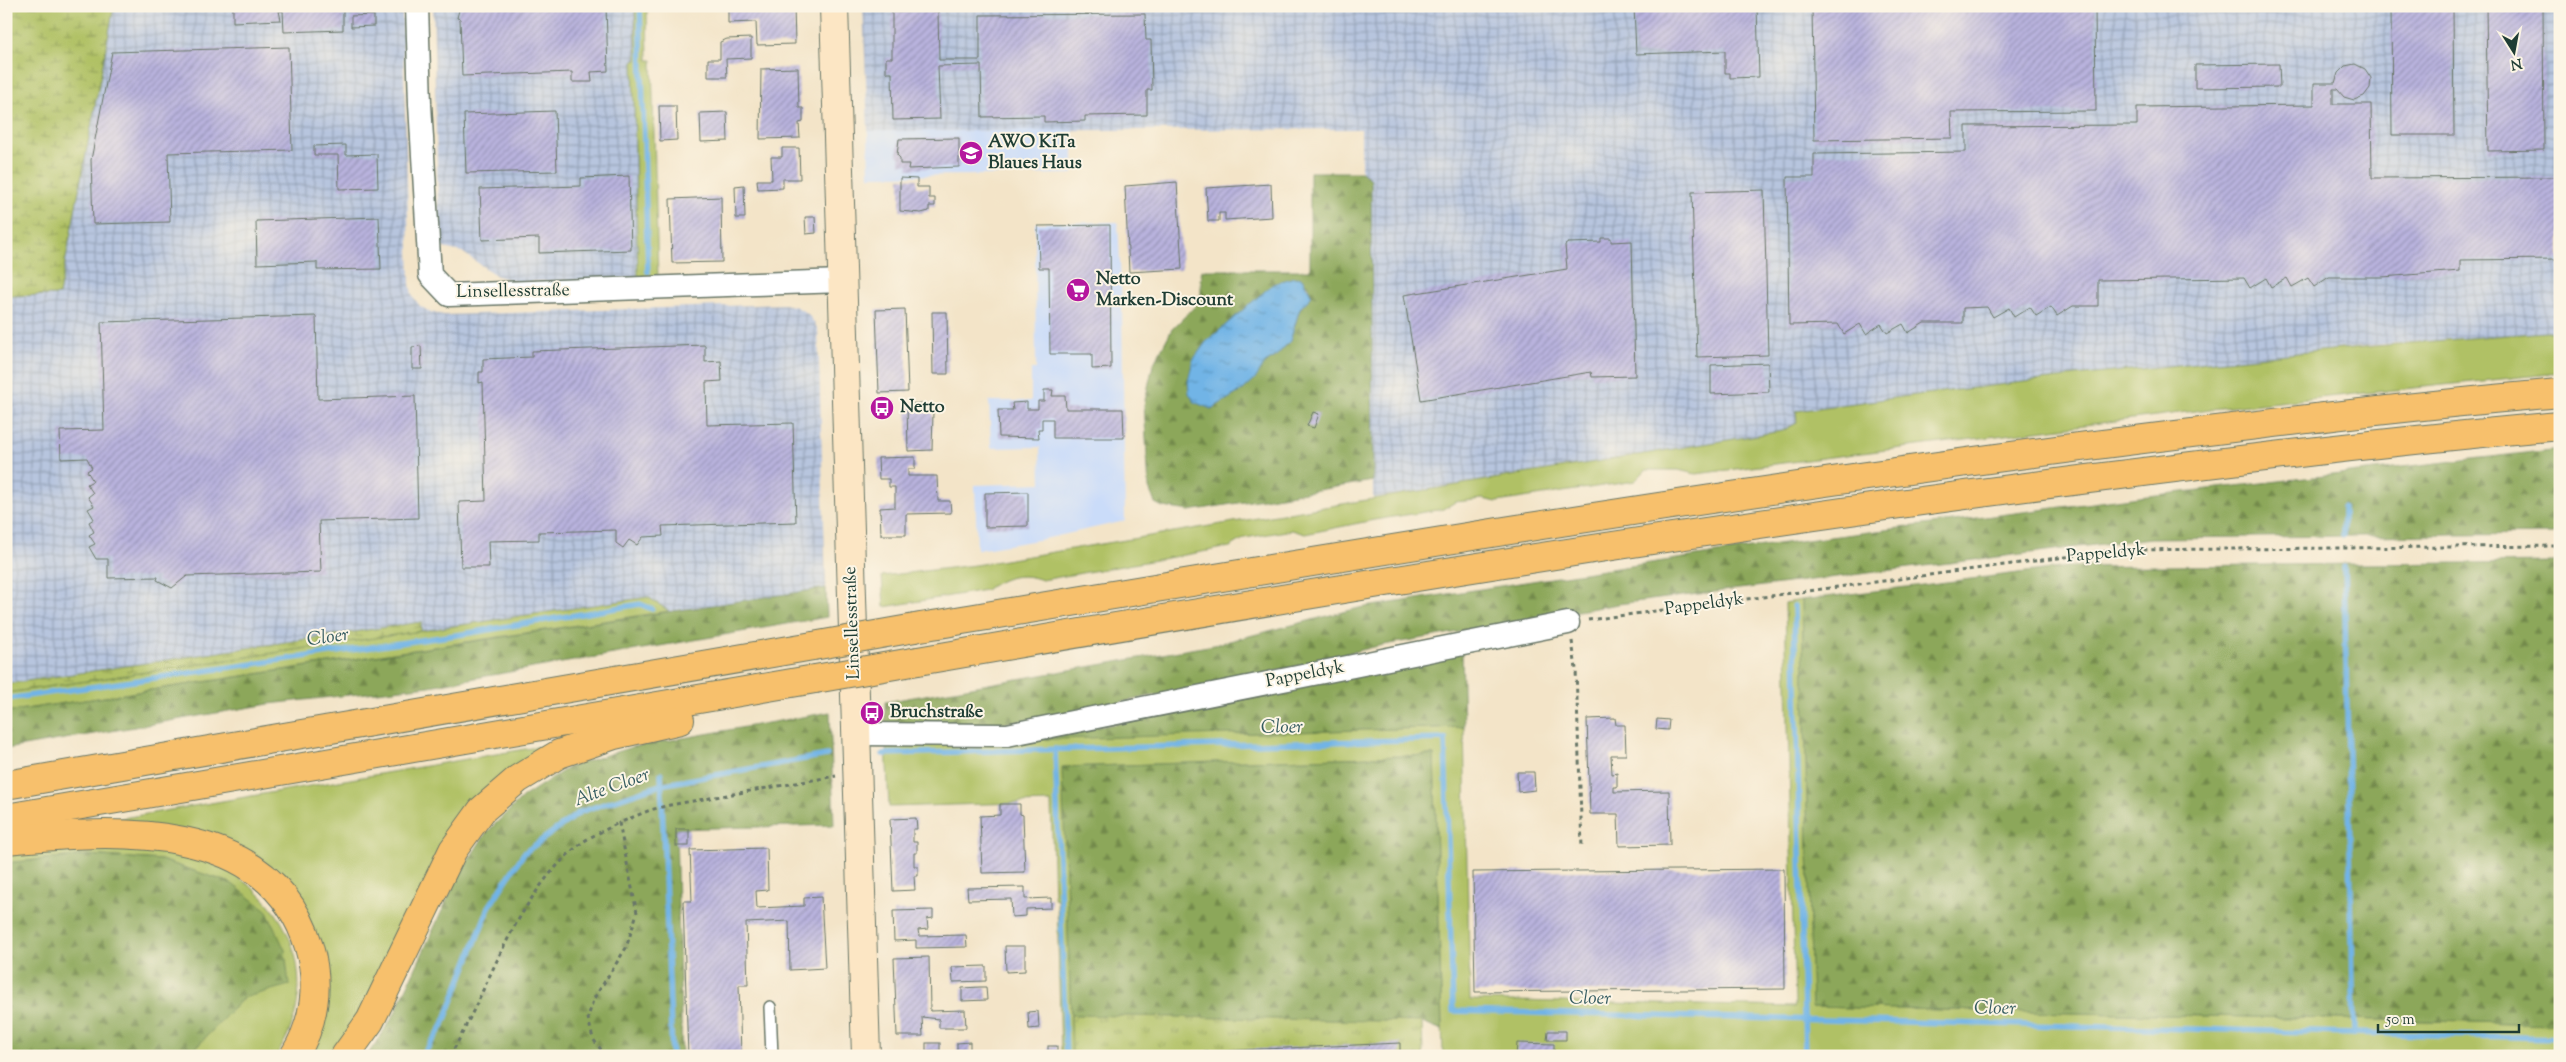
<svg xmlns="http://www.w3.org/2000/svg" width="2566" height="1062" viewBox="0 0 2566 1062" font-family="'Sorts Mill Goudy',serif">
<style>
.built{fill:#cadcf9}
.industrial{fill:url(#industrial-grid)}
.grass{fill:#b0c165;stroke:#687f4c}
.forest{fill:url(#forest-firs);stroke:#567247;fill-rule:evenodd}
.wetland{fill:url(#wetland-marsh);stroke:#687f4c}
.park{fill:url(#park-tufts);stroke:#687f4c}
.water{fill:url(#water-ripples);stroke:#48788d}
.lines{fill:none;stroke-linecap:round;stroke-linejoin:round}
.stream{stroke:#71b4e6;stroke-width:5.5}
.building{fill:url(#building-hatch)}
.lane-casing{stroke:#697768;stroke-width:14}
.street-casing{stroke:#697768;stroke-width:25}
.secondary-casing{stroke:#697768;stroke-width:30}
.highway-casing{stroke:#697768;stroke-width:30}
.path{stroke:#697768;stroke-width:3;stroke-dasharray:4 4;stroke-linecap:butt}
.lane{stroke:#fff;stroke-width:11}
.street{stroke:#fff;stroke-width:22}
.secondary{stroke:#fce6c4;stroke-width:28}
.highway{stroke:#f7c06c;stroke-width:28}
.highway-bridge-casing{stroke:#697768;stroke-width:30;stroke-linecap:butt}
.highway-bridge{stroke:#f7c06c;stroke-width:28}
.labels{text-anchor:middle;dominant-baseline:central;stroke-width:4;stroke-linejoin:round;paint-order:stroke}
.poi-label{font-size:18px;font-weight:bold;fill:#1f3d34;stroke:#fcf5e5;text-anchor:start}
.street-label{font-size:18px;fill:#1f3d34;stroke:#fcf5e5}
.water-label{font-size:19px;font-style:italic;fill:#345b60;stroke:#fcf5e5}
</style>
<defs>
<pattern id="industrial-grid" width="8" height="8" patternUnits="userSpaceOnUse" patternTransform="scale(1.25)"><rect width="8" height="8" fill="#b7c5de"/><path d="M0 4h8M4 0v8" fill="none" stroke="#94a1b5"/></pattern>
<pattern id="forest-firs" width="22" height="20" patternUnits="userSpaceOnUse" patternTransform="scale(1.25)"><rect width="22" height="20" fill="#8ca75a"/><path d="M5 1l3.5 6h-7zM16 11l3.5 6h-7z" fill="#72894b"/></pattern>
<pattern id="wetland-marsh" width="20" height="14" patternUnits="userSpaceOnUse" patternTransform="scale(1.25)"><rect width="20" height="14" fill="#b0c165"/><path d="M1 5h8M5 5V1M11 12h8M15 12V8" fill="none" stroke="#8f9e54"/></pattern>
<pattern id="park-tufts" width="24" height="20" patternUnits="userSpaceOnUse" patternTransform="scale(1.25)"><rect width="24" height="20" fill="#b0c165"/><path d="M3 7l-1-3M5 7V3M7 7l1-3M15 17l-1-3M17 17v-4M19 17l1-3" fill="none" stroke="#8f9e54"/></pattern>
<pattern id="water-ripples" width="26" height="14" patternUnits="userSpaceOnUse" patternTransform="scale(1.25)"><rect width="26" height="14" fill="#71b4e6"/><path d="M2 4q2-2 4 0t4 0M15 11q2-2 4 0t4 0" fill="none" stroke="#5c94bb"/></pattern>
<pattern id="building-hatch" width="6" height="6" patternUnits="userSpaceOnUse" patternTransform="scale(1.25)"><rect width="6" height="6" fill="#b9b3de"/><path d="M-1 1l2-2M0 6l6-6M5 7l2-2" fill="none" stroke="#9693b5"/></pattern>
</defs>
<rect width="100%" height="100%" fill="#fcf5e5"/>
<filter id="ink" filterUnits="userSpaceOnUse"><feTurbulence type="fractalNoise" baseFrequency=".02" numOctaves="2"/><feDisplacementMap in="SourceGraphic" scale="10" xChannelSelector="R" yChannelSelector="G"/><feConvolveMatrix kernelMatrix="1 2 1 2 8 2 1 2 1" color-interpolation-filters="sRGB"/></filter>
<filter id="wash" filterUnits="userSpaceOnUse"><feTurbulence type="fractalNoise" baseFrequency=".0096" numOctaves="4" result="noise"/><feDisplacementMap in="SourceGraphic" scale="20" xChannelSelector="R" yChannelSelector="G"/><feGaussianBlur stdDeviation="1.12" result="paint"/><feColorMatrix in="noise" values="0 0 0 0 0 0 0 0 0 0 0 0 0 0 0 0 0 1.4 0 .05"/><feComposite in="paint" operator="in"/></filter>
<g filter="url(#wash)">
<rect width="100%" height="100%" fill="#f3e4c8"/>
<g class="built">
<polygon points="1073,130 1073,174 869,176 868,131"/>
<polygon points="1118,222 1122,306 1125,521 1044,539 977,550 975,485 1041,483 1040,447 991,448 989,401 1031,401 1031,369 1036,369 1035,223"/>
</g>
<g class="industrial">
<polygon points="114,6 402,6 410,283 412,295 420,306 430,312 444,315 784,304 797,307 808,314 818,329 826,588 669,611 648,597 421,631 420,622 6,684 6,296 59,295"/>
<polygon points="433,6 635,6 637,61 633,61 638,278 517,282 497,276 462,252 439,247"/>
<polygon points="863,6 2560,6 2560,331 2383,344 2189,364 1916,395 1796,411 1797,423 1782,431 1373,498 1371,179 1361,172 1361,129 868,131"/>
</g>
<g class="grass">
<polygon points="635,6 647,6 648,60 652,60 658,278 638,278 633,61 637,60"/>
<path d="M2560,331V373L2211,409L1696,474L1678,470H1646L1635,481L1497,502L1483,499L1455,502L1444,509L1374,520L1305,534L1292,530L1245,538L1230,547L1042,580C1022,572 1002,577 986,590L884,607L882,576L975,565L1782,431L1797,423L1796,411C2050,376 2305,350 2560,331Z"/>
<polygon points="648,597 669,611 6,712 6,693"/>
<polygon points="1802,600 1812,1007 2560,1024 2560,1056 1443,1056 1434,755 1063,767 1072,1056 1061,1056 1057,899 1054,898 1051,802 889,807 886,743 1464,727 1470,1000 1795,1007 1785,603"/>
<polygon points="566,742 537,754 394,956 335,1056 301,1056 319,1006 285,887 100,822"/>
<path d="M91,847C127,849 166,848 200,859C286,887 328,978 276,1056H188L243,998L231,883L161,860L87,855L6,863V855Z"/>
</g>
<g class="forest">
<path d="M1310,172H1361L1371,179L1373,481L1189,511L1163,507L1155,503L1149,488L1144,405L1153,365L1172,329L1201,300V270H1310ZM1307,283L1312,296L1300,308L1290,341L1275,357L1265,363L1243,390L1211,409Z"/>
<polygon points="2560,449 2560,534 2151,538 1618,604 1378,646 1268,673 1046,717 985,726 885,725 885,702 1214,645 1359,608 1590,572 1784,543 2139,497"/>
<polygon points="2560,562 2560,1024 1812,1007 1802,600 2067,567"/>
<polygon points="826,588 827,617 429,686 269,704 6,749 6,712"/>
<polygon points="1462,650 1464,727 1023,740 1160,716"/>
<polygon points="830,712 834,825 676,829 682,1056 367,1056 394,1015 458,876 486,833 523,797 569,767 632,747"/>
<polygon points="1434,755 1442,1030 1422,1022 1071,1015 1062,767"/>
<polygon points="87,855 161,860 231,883 266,910 285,950 289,985 243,998 188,1056 6,1056 6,863"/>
</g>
<g class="wetland">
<polygon points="6,6 114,6 59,295 6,296"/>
<polygon points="421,622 421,631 6,693 6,684"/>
</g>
<polygon class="park" points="1071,1015 1422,1022 1423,1056 1072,1056"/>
<polygon class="water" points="1294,277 1302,278 1312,296 1300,308 1290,341 1275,357 1265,363 1256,378 1243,390 1211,409 1194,402 1189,393 1188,381 1193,360 1206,342 1273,284"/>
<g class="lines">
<g class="stream">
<polyline points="640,6 648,272"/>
<polyline points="2343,507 2343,535"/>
<polyline points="2344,567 2354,1033"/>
<polyline points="1794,606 1805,1056"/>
<polyline points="6,699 463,634 640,604 652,609"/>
<polyline points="1055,749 1066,1056"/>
<polyline points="883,754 1445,739 1453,1011 2560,1038"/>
<polyline points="661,774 672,1056"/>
<polyline points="422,1056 442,1027 489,907 524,853 580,812 660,785 827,755"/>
</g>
</g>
<g id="blocks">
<g class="building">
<polygon points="233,6 343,8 343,30 284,32 283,11 279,11 281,20 233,22"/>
<polygon points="460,6 606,6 608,71 591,72 592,82 572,82 572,72 462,76 460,19 457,18"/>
<polygon points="728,6 794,6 795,44 757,45 756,22 728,23"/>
<polygon points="1634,6 1757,6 1759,77 1730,78 1730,73 1725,73 1725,51 1636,54"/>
<polygon points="1812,6 2095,6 2096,111 1951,112 1952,138 1814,140"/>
<polygon points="2391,6 2453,6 2454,135 2392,135"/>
<polygon points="2486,6 2543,6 2544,150 2488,151"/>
<polygon points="938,11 939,60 980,60 980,15 1145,14 1146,40 1151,40 1152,90 1147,90 1147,115 1085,116 1085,121 1044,122 1044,116 982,117 981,65 938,66 940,119 893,120 892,73 886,73 886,58 892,58 892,12"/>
<polygon points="374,15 374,26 351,27 351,16"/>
<polygon points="751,38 751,58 726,59 727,77 708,77 708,59 720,59 720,42 727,39"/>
<polygon points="289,47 292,150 168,153 170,222 93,224 91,160 112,52"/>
<polygon points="2279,64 2280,87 2195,88 2195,65"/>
<polygon points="2355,64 2365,69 2371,78 2370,88 2364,96 2354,100 2344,97 2337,89 2333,89 2333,104 2371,104 2372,178 2560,177 2560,259 2460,260 2460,271 2382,277 2329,277 2314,287 2308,278 2292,287 2287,278 2271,287 2266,278 2250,288 2244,278 2098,280 2098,306 2073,306 2057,316 2051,307 2036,316 2030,307 2014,317 2009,308 1993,317 1987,307 1963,308 1963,323 1924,323 1908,333 1903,324 1887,333 1881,324 1866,334 1860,324 1844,334 1838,324 1789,325 1787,177 1814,177 1814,154 1966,152 1966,126 2137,125 2137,107 2314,105 2314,83 2335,83 2338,73 2345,66"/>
<polygon points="798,68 799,108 803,108 803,122 799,123 800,138 760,139 761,69"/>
<polygon points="659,106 676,106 677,140 660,141"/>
<polygon points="555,111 557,171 466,173 464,114"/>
<polygon points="727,112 728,141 701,142 700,113"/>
<polygon points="959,138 959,167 908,169 909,164 900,164 900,158 897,155 899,139"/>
<polygon points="346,145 346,155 377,154 378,188 339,189 338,155 314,155 314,146"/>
<polygon points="782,148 799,148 800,179 783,179 783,188 758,189 757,180 772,180 771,157 782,157"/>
<polygon points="629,176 631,250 539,253 539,238 482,240 480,189 581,186 581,178"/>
<polygon points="900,178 917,179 917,187 929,187 929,198 935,198 935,206 929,206 929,211 921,213 900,211"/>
<polygon points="1177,182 1182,269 1129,272 1125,186"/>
<polygon points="1271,184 1272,217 1225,220 1225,213 1219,213 1219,221 1208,221 1206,188"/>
<polygon points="744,185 745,218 736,218 735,186"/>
<polygon points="1764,190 1768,355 1697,357 1692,192"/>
<polygon points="721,197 722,262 672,263 670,199"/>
<polygon points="379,217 381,269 317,270 317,262 257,264 256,221"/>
<polygon points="805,217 815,217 816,233 806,234"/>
<polygon points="1110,225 1111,368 1092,369 1092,354 1050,354 1049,268 1039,268 1038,226"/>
<polygon points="1601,238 1611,238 1611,242 1632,241 1635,376 1592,377 1591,372 1421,400 1404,295 1567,269 1565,245 1568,243 1601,242"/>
<polygon points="905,309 908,392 879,393 876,310"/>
<polygon points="932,312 947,312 948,374 933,374"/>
<polygon points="316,316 318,399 415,396 418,518 319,521 321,572 187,576 172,588 157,580 158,577 108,578 108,559 96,559 89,547 95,544 89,535 94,532 89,522 94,519 88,509 94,506 88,497 93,493 87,484 93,481 87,471 92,468 87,458 61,459 60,431 104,430 101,322"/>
<polygon points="705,345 705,362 721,361 722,381 706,382 707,425 793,423 796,522 662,526 663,536 643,537 637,545 629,540 623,548 616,543 616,530 539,532 539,540 488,541 489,567 461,567 459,502 486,501 483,382 479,383 479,372 483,372 483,359 532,357 532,351"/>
<polygon points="421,346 422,369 412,369 412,347"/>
<polygon points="1768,363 1769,392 1711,394 1711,365"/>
<polygon points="1044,390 1053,390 1052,396 1065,396 1066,409 1123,409 1124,438 1053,438 1053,419 1042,419 1042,429 1038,429 1039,438 999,437 998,410 1013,410 1012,403 1027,402 1027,409 1038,409 1038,401 1044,401"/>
<polygon points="924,403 924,413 933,412 932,450 908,451 907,404"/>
<polygon points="1313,412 1319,414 1314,428 1307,426"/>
<polygon points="915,457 915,469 908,469 908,476 937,476 938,501 950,501 951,513 906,514 906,535 881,535 880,508 895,507 895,487 889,487 889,479 879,479 878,458"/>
<polygon points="1028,492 1028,526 985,527 985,493"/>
<polygon points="1615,718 1616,725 1625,725 1626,755 1611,755 1612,774 1617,773 1617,787 1614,787 1614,792 1669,791 1670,845 1619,846 1618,814 1590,814 1587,719"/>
<polygon points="1657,719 1669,720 1668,730 1656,729"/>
<polygon points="1517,772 1534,772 1535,790 1518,792"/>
<polygon points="1000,804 1020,804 1020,814 1023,815 1025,872 982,873 980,816 1000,815"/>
<polygon points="916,818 917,829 913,829 913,842 917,842 917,853 914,853 914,866 918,866 918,876 914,876 915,890 893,891 890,819"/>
<rect x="676" y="829" width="13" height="17"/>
<polygon points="767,848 768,890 756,891 757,908 804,906 804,898 821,897 825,968 790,970 789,921 746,923 748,985 739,985 741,1056 688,1056 683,901 692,901 690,850"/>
<polygon points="1784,869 1785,989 1475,992 1473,872"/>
<polygon points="1025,887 1025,899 1051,898 1051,908 1026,909 1026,916 1012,917 1011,899 968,900 967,888"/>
<polygon points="933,910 933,918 927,919 928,929 918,930 919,936 966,935 967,947 916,948 916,940 894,941 893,911"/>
<polygon points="1005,946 1025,946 1025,971 1006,972"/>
<polygon points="929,957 930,1011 965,1010 966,1028 939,1028 939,1019 922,1017 923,1036 897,1036 894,958"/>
<polygon points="986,966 986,981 953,982 952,967"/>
<polygon points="980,987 986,987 987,1000 962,1001 962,988"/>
<polygon points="1038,1011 1039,1028 1029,1029 1028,1012"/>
<polygon points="1548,1031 1566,1031 1566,1040 1547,1040"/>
<polygon points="970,1042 970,1056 957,1056 957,1043"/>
<rect x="926" y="1043" width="14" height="9"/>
<polygon points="1400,1043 1400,1056 1151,1056 1151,1054"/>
<polygon points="1517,1043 1554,1044 1554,1056 1516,1056"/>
<rect x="1048" y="1046" width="9" height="10"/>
<polygon points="922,1052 923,1056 897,1056 897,1053"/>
</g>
</g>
</g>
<g filter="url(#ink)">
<use href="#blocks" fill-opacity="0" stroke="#697768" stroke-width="1"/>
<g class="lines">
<g class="lane-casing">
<polyline id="lane" points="770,1007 772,1056"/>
</g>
<g class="street-casing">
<g id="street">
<polyline points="417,6 420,104 430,275 449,295 843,281"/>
<polyline points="857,734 1007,735 1568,623"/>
</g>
</g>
<g class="secondary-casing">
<polyline id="secondary" points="834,6 866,1056"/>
</g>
<g class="highway-casing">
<g id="highway">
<path d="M915,628C1310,562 1706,495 2103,444C2255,425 2407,406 2560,393"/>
<path d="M918,661C1315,592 1712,526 2112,476C2261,457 2410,439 2560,426"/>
<polyline points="6,785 813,646"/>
<polyline points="6,818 815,679"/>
<path d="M6,840C114,830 270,817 309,947C320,984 315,1023 294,1056"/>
<polyline points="345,1056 370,1021 453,850 482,810 518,779 559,754 614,735 680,720"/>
</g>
</g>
<g class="path">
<polyline points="1588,620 2118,550 2560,546"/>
<polyline points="1572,641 1576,669 1582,848"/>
<path d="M450,1056C490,986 514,898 579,845C590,836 606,830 618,823"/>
<polyline points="606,1056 593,1039 588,1018 593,1000 626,948 637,913 619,823 650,810 670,805 836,776"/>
</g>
<use href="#lane" class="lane"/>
<use href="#street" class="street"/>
<use href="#secondary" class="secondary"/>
<use href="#highway" class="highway"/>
<g class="highway-bridge-casing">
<g id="highway-bridge">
<polyline points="813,646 915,628"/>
<polyline points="815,679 918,661"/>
</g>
</g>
<use href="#highway-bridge" class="highway-bridge"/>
</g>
</g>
<defs>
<g id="school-disc" transform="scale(1.25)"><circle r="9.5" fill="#b5179e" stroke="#fcf5e5"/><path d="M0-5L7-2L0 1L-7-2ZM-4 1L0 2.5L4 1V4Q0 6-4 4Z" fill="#fff"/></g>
<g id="supermarket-disc" transform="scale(1.25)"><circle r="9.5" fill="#b5179e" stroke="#fcf5e5"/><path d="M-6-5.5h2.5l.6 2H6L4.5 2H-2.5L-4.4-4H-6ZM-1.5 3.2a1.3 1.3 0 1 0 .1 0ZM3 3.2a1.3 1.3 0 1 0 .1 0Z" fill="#fff"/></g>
<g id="bus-disc" transform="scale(1.25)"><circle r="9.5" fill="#b5179e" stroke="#fcf5e5"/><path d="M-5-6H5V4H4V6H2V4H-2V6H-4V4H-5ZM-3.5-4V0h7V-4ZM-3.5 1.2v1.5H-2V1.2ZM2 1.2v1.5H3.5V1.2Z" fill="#fff"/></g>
</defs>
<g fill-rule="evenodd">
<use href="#school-disc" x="971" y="153"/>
<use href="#supermarket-disc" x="1078" y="290"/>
<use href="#bus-disc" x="882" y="408"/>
<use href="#bus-disc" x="872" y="713"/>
</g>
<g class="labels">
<g class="poi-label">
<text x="988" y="143">AWO KiTa<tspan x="988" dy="21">Blaues Haus</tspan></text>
<text x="1096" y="280">Netto<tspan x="1096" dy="21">Marken-Discount</tspan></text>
<text x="900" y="408">Netto</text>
<text x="890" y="713">Bruchstraße</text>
</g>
<g class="street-label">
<text transform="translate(513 292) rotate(-1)">Linsellesstraße</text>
<text transform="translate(2106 554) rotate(-5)">Pappeldyk</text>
<text transform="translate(1704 605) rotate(-8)">Pappeldyk</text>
<text transform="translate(853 623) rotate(-92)">Linsellesstraße</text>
<text transform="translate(1305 675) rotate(-11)">Pappeldyk</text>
</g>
<g class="water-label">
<text transform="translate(328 638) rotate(-8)">Cloer</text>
<text transform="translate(1282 728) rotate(-1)">Cloer</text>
<text transform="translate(612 788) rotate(-20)">Alte Cloer</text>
<text transform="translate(1590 999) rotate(1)">Cloer</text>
<text transform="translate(1995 1009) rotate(1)">Cloer</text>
</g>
</g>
<rect width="2566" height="1062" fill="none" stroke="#fcf5e5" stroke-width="25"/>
<g transform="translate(2514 52) rotate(169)" stroke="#fcf5e5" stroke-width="4" paint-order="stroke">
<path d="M0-4L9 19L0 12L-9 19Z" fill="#1f3d34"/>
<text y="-8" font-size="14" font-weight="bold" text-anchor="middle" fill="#1f3d34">N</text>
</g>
<path d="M2378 1024v8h141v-8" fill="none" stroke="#1f3d34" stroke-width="2.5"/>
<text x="2386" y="1024" font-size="15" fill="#1f3d34" stroke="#fcf5e5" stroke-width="4" paint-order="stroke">50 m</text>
</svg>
